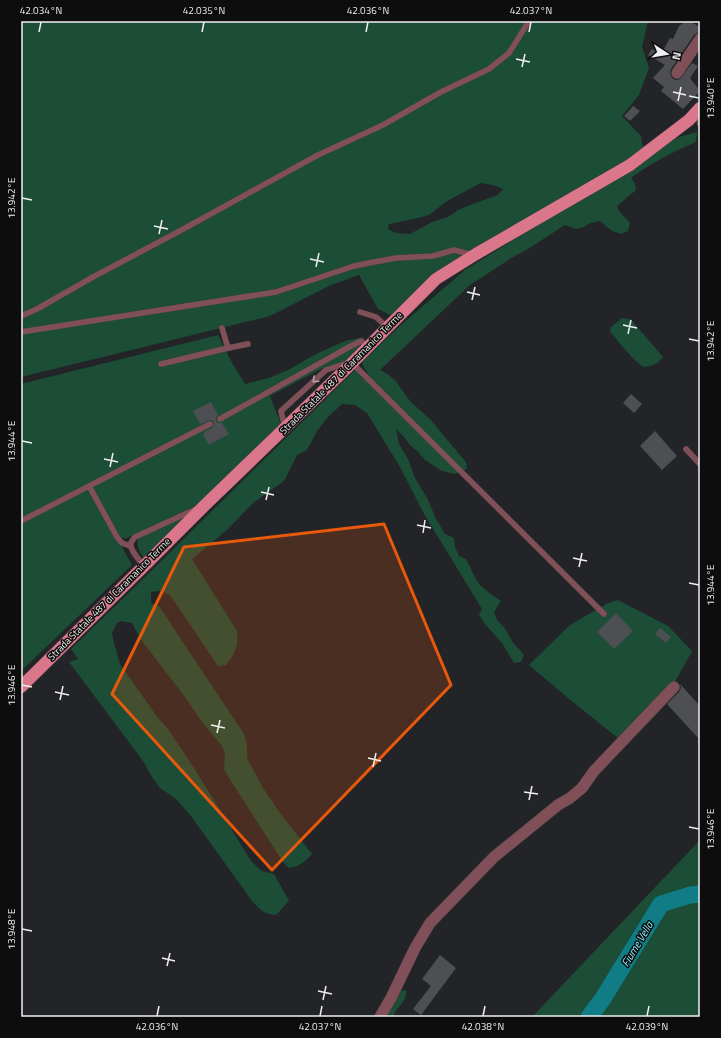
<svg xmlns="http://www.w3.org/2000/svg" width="721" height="1038" viewBox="0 0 721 1038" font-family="'Titillium Web',sans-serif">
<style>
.green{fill:#1b4d37;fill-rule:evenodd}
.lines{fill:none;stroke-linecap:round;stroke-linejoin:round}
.river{stroke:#107d86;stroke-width:17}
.building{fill:#4e4f52}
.lane-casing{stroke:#404043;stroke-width:6}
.street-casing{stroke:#404043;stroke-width:12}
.primary-casing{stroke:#404043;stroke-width:13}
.lane{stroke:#804f58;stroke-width:5.5}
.street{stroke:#804f58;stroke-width:11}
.primary{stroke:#db778b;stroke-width:12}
.oneway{stroke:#b89fa4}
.marked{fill:#e8590c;fill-opacity:0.2;stroke:#e8590c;stroke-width:3;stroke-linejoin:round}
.ticks{fill:none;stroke:#efeff1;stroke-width:1.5}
.labels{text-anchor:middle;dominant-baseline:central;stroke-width:3;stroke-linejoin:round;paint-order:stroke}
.street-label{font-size:10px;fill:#efeff1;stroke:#0d0d0e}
.water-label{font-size:11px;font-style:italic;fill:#8df0fb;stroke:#0d0d0e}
.neatline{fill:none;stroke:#efeff1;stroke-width:1.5}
.ticks-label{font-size:10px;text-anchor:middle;fill:#efeff1}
</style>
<rect width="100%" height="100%" fill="#232427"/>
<g class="green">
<path d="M21,21H648L642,47L649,68L639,95L622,116L641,136L644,154L476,254L394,317L378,309L359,275L331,285L270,316L21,377ZM481,183L493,185L503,189L498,195L470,205L458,210L448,217L432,222L410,234L396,233L388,229L389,224L418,218L429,215L447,201Z"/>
<path d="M697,132L696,142C673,152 651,163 631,178L635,183L636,190L617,206L619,211L630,223L628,231L621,234L612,231L600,221L590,223L584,227L576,229L565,225L528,249L513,257L470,285L380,370L386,373L395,380L410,401L431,420L444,436L466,462L467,469L455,474L442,471L425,460L418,452L410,445L404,437L396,429L399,444L409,461L414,476L428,500L436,519L445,534L454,538L455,547L459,556L466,559C471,567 474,578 480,585C486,591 494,596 501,601L494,612L497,620L504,627L514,644L519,649L524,655L521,662L514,663L502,643L485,624L479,615L482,609L424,514L400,467L367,413L355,405L342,404L328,417L317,431L307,450L297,455L284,481L253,503L227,530L192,559L237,631C239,646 235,654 226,665L218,666L170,595L160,591L151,592V603L160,607L182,641L244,734L247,745V758L263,788L280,813L312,854C306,861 299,867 289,868L283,862L229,778L224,769L225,753L222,746L202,722L185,697L142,641L132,623L121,621L117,623L112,633L113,639L120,664L158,718L168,729L196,771L251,861L262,871L274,874L289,901L276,915C263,914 261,910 252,901L191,816L176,799L160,788L152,777L143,761L90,690L69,662L78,659L71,649L149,573L355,370L363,379L369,375L363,366L362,362L401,325L466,269L550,218L666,144L679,137Z"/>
<path d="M622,318L629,319L633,322L663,357C656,365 653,366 643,367C630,357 621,344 610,332L611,327Z"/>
<polygon points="218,335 231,361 245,384 269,378 288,370 318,353 345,341 364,337 359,348 347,361 321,369 270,396 281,424 203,502 125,539 120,536 117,538 132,565 21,671 21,384"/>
<path d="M190,515L145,561C141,554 136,547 138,538Z"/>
<polygon points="618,600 668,626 692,651 676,680 619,739 568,698 529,665 570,625 608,603"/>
<polygon points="700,840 700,1017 532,1017"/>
<path d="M406,990C408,1001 396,1007 393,1017H383L396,993L401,991Z"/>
</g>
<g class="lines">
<polyline class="river" points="589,1017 602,1000 661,904 690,895 700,894"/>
</g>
<g class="building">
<polygon points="686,21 689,21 700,27 700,31 694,35 671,69 670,72 671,76 673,79 676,80 680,79 692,63 698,66 690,78 700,91 683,109 661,91 664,87 653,78 665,65 648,55 652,49 661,54 670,38 673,39 679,26"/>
<polygon points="633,106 640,111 630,121 624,116"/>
<polygon points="631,394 642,404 634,413 623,403"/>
<polygon points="211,402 218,415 216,417 216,421 218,423 222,423 229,434 209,445 203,434 205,433 204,432 213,427 214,422 212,420 210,420 200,424 193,411"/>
<polygon points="655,431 677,456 662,470 640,446"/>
<polygon points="616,613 633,631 614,649 597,632"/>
<polygon points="660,628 671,637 666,643 655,634"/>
<polygon points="680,684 700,706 700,740 667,704 679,692 681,688"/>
<polygon points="440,955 456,968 421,1015 413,1009 431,986 422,979"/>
</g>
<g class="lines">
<g class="lane-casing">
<g id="lane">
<polyline points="699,111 700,124"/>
<polyline points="360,312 376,317 387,327"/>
<polyline points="21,316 37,309 93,277 176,233 318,155 383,125 441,92 489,69 509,53 529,21"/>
<polyline points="222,328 228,348"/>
<polyline points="21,332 276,292 354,266 369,263 396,258 433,256 454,250 465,253 471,254"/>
<polyline points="352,363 604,614"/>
<polyline points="161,364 228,348 248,344"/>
<polyline points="220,419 351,346 361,341 367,346"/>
<polyline points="285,428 281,411 326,370 344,364 348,366"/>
<polyline points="686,449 700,464"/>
<polyline points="89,486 117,537 122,543 130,546"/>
<polyline points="21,521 210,424"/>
<path d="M144,566C140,561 129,549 131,543C131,542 134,538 135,537L196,509"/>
</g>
</g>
<g class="street-casing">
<g id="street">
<polyline points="677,73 700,39"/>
<polyline points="380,1017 391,998 415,948 430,923 494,857 558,805 570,798 582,788 594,771 674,687"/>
</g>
</g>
<g class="primary-casing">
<polyline id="primary" points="21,687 144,566 204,506 349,366 436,279 476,254 630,165 689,120 700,108"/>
</g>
<use href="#lane" class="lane"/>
<use href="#street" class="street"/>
<use href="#primary" class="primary"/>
</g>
<defs><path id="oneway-chevron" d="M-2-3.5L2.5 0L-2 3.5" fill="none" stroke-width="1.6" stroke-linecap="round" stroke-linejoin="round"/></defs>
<use class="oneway" href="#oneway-chevron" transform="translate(315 380) rotate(138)"/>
<path class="marked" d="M384,524L451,685L272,870L112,694L184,547Z"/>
<path class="ticks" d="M39,32L41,22M202,32L204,22M366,32L368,22M529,32L531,22M516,59L530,62M522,67L525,54M673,92L686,95M689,96L699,98M678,101L681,87M22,198L32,200M154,226L168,229M159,234L162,220M310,259L324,262M316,267L319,253M467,292L480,295M472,300L475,287M623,325L637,328M628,334L631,320M689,339L699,341M22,441L32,443M104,459L118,462M110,467L113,453M261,492L274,495M266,500L269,487M417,525L431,528M423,533L425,520M573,558L587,561M579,567L582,553M689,583L699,585M22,685L32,687M55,692L69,695M60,700L63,686M211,725L225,728M217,733L220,720M368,758L381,761M373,767L376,753M524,792L538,794M529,800L532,786M689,827L699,829M22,929L32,931M162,958L175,961M167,966L170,953M318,991L332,994M323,1000L326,986M157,1016L159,1006M320,1016L322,1006M483,1016L485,1006M647,1016L649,1006"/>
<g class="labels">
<g class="street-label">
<text transform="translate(341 373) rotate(-45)">Strada Statale 487 di Caramanico Terme</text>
<text transform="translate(109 599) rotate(-45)">Strada Statale 487 di Caramanico Terme</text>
</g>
<g class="water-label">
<text transform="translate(637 944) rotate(-59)">Fiume Vella</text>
</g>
</g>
<rect width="721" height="1038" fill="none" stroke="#0d0d0e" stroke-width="44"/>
<g transform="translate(667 54) rotate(102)" stroke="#0d0d0e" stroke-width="3" paint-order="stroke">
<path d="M0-3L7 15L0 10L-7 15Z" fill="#efeff1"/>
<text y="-6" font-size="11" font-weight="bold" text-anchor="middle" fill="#efeff1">N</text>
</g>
<rect x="22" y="22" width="677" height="994" class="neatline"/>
<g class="ticks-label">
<text x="41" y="14">42.034°N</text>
<text x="204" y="14">42.035°N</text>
<text x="368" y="14">42.036°N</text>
<text x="531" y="14">42.037°N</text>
<text transform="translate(710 98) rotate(-90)" y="4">13.940°E</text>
<text transform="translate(11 198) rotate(-90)" y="4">13.942°E</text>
<text transform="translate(710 341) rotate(-90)" y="4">13.942°E</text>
<text transform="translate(11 441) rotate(-90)" y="4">13.944°E</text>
<text transform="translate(710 585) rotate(-90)" y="4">13.944°E</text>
<text transform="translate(11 685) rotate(-90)" y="4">13.946°E</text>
<text transform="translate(710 829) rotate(-90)" y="4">13.946°E</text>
<text transform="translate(11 929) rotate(-90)" y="4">13.948°E</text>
<text x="157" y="1030">42.036°N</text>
<text x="320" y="1030">42.037°N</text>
<text x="483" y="1030">42.038°N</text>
<text x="647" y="1030">42.039°N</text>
</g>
</svg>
